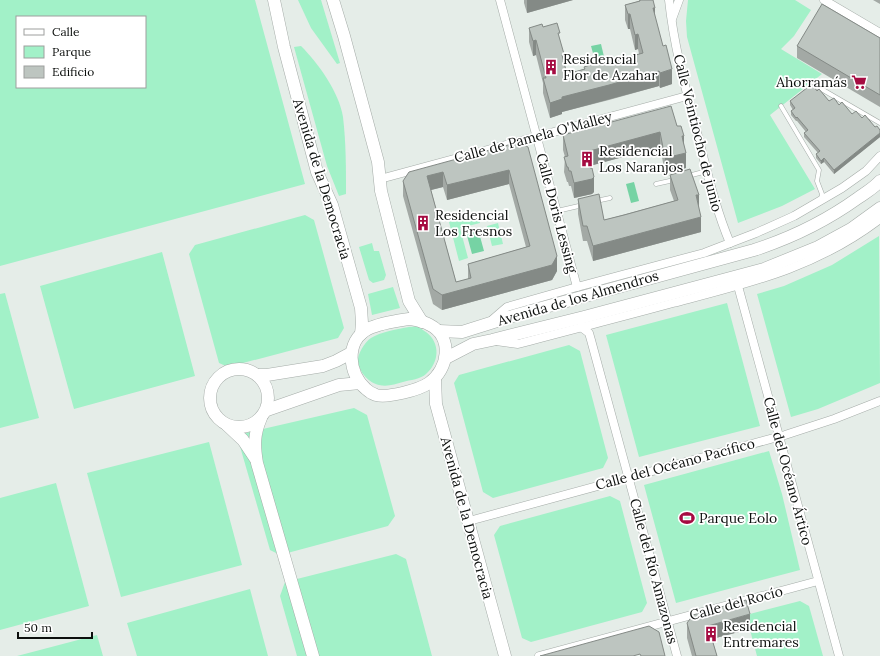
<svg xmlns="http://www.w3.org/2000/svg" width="880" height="656" viewBox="0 0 880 656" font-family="Lora,serif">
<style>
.green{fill:#a2f1c8;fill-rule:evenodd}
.water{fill:#76d3a4}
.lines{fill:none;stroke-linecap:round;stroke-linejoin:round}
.lane-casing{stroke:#a5aca8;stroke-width:5}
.street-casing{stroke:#a5aca8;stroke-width:9}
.secondary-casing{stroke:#a5aca8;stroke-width:13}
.lane{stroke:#fff;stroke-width:4}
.street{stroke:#fff;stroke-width:8}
.secondary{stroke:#fff;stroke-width:12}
.wall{fill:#a3a9a5;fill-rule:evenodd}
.shaded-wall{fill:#848a86}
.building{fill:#bdc5c0;stroke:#848a86;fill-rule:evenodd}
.labels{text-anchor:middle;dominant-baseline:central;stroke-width:3.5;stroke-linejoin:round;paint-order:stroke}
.poi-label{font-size:14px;fill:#0c0f0d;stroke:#fff;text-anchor:start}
.street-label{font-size:14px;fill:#0c0f0d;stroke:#fff}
</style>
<rect width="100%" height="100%" fill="#e5ede8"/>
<g class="green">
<path d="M0,0H255L305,184L0,266ZM17,17H145V87H17Z"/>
<polygon points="298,0 321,0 340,63 337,64 311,28"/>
<polygon points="688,0 795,0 811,10 794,36 781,49 822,74 770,115 815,189 782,206 738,223 687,37 686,21"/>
<path d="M301,46C318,63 339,92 343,117C346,142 346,168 346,194L339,196L327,166L294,47Z"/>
<polygon points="478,214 480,223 460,228 468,258 459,261 449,222"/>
<polygon points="305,215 314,220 344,328 338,338 228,367 219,363 189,254 195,245"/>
<polygon points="498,223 503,244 492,246 487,226"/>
<polygon points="879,236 880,383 818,409 791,417 757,294 784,286 832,265"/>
<polygon points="372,243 374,251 379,251 386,275 384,280 373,283 369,280 359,247"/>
<polygon points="162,252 195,376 74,409 40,286"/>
<polygon points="393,287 400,308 372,315 368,294"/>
<polygon points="5,293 39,418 0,428 0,294"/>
<polygon points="727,303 760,426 639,457 606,335"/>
<path d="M409,327C412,327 416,326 418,327C421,328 424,331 426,332C441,343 439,363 426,374C421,379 410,380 403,382C395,384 388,387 379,385C369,383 359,372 358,362C357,354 365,342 371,338C380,332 398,329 409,327Z"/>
<polygon points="569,345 580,351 608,458 603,468 493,498 483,492 454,383 459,375"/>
<polygon points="354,408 367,415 395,516 388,526 280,555 270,550 239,443 245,433"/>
<polygon points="209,442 242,565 121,597 87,473"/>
<polygon points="769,451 782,494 800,570 676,603 644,485"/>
<polygon points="56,483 89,606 0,630 0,498"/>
<polygon points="610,496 620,501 647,603 642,612 531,642 522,638 494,535 500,526"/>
<polygon points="396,554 406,559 432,656 297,656 280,596 285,582"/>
<polygon points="250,589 268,656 137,656 127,623"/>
<polygon points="800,601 809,606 823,656 757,656 746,615"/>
<polygon points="97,635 103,656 17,656"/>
</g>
<g class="water">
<polygon points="601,44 606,65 597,68 591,46"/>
<polygon points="634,182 639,201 631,203 626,184"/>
<polygon points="478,229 484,251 472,254 466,232"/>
</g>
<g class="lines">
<g class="lane-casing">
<g id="lane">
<polyline points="811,83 880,123"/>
<polyline points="781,106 819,170 817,181 822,194 821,200"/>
<polyline points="688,176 707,171"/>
<polyline points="656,184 674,180"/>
<polyline points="596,201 610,198"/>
<polyline points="557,211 583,205"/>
</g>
</g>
<g class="street-casing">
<g id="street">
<polyline points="500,0 577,287"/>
<path d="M669,0C674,48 687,94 699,140C708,175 716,210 730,243"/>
<polyline points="824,0 880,33"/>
<polyline points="672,19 679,0"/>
<polyline points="380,179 687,96"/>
<polyline points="738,286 839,656"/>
<polyline points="492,320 507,307 577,287 704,253 756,233 794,216 842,188 866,171 880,156"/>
<polyline points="581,327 589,333 591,340 677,656"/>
<path d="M496,341L518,344C570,330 622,317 673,303C749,283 816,268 880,219"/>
<polyline points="469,521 785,435 834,419 880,401"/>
<polyline points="539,656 818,581"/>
</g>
</g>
<g class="secondary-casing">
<g id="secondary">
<polyline points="274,0 284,47 317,172 332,205 361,308 362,323 361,334"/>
<polyline points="333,0 344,36 378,162 381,191 409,301 422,322"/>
<path d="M409,319C416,320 424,321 430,325C453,337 449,369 429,383C419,390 388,398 376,395C373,394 368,391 366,389C348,374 345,341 368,329C380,323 396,321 409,319Z"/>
<path d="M439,331L462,332L516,315L754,250C791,238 826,221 858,198C865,193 874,188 880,181"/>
<polyline points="446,358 473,344 492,340 584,317 764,269 818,247 851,229 880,208"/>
<circle cx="239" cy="398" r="29"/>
<polyline points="258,375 267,375 323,366 336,361 351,353"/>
<polyline points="435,379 436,404 505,656"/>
<polyline points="267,410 339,385 360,383"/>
<path d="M261,418C254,434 254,445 257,463L313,656"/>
<polyline points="227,425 243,440 255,458"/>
</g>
</g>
<use href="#lane" class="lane"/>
<use href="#street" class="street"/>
<use href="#secondary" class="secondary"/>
</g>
<g class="wall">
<polygon points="524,0 573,0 527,13 524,3"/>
<polygon points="639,0 653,0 655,18 672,84 660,88 659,86 609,100 562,112 562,114 550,118 543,93 543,83 536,55 533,56 529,42 529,28 543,27 560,40 564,64 567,74 584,69 584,67 625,58 639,54 638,49 635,50 630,29 628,29 625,20 625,5 639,1"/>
<polygon points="873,0 880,0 880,4"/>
<polygon points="880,38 880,107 797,58 797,46"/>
<polygon points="817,91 829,101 839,105 852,114 862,118 875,127 880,130 880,137 834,174 824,162 821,164 816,158 816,154 818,153 804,137 804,133 806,132 797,121 796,121 791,115 791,111 793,110 790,105 790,101"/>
<polygon points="677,126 684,145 686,168 665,173 660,147 589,166 594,192 592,194 574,198 571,186 569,186 568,182 567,182 564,172 565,157 563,150 563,135"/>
<path d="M519,142L557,271L552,280L442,310L433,304L403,196V181ZM509,184L526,247L468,264V279L456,282L431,190L443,187L447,200Z"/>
<polygon points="670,175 699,210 701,232 593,261 587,241 583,241 578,214 578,199 604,220 674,201 670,190"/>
<polygon points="687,623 750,629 712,639 717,656 692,656 687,638"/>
</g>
<g class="shaded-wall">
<polygon points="527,0 573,0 527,13"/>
<polygon points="653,8 655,8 655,23"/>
<rect x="628" y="14" width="2" height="15"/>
<polygon points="638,34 638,49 635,50 635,35"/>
<polygon points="536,40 536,55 533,56 533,41"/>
<polygon points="564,54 564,69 562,55"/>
<polygon points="672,69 672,84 660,88 660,73"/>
<polygon points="659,71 659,86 562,112 562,114 550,118 550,103 562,97"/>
<polygon points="660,132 660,147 586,167 586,152"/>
<polygon points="880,133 880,137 834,174 834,170"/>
<polygon points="682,136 684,136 684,151"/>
<polygon points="686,153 686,168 665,173 665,158"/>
<polygon points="824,158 824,162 821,164 821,161"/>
<polygon points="509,170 509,184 447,200 447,185"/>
<polygon points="443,172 443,187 427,191 427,176"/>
<polygon points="594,177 594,192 592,194 574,198 574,183"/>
<polygon points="696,195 699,195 699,210"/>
<polygon points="701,217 701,232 593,261 593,246"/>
<polygon points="557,256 557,271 552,280 442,310 442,295"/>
<polygon points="750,614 750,629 708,640 708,626"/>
</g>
<g class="building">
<polygon points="640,0 653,0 655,8 653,8 663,46 666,45 672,69 660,73 659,71 609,85 562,97 562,99 550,103 543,78 546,78 536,40 533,41 529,28 542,24 543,27 557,23 560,33 558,33 564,54 562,55 567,74 585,69 584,67 590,65 624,56 625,58 643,53 638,34 635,35 630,14 628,14 625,5 640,1"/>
<polygon points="822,4 880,38 880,95 797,46"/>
<polygon points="812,84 817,91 819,89 829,101 834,98 839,105 842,102 852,114 856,111 862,118 865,115 875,127 877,126 880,130 880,133 834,170 824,158 821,161 816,154 820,151 804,133 808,130 797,117 796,118 791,111 795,108 790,101"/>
<polygon points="671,106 677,126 681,126 684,136 682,136 683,141 686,153 665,158 660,132 586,152 590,168 592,168 594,177 592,179 574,183 571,171 569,171 568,167 567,167 564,157 568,156 563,135"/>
<path d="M519,142L528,147L557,256L552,265L442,295L433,289L403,181L409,172ZM509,170L530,246L468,264L471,278L456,282L427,176L443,172L447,185Z"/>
<polygon points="690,169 699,195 696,195 701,217 593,246 587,226 583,226 578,199 599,194 604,220 624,215 678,200 670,175"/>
<polygon points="746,600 750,614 708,626 717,656 696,656 687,623 693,615"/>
<polygon points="649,626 659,632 665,656 641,656 640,654 633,656 540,656"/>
</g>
<defs>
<g id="building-bare" transform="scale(1.2)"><path d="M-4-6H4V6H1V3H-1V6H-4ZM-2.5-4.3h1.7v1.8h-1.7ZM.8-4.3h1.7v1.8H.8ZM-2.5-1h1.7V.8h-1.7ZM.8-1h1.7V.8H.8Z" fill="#a50b41" stroke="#fff" stroke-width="2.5" paint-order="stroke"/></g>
<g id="supermarket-bare" transform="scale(1.2)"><path d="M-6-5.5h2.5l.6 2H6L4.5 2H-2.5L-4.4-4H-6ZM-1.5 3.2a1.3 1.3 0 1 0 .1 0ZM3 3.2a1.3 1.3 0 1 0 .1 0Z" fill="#a50b41" stroke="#fff" stroke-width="2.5" paint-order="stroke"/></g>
<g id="stadium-bare" transform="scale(1.2)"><path d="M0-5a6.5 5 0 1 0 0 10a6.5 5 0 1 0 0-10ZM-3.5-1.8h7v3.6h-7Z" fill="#a50b41" stroke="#fff" stroke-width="2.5" paint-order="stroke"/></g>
</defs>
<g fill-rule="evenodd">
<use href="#building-bare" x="551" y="67"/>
<use href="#supermarket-bare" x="859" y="82"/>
<use href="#building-bare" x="587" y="159"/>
<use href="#building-bare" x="423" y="223"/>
<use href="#stadium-bare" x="687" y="518"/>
<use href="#building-bare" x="711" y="634"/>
</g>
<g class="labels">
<g class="poi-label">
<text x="563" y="59">Residencial<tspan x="563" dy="16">Flor de Azahar</tspan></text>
<text x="847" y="82" text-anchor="end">Ahorramás</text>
<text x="599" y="151">Residencial<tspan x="599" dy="16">Los Naranjos</tspan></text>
<text x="435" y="215">Residencial<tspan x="435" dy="16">Los Fresnos</tspan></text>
<text x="699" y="518">Parque Eolo</text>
<text x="723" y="626">Residencial<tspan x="723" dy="16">Entremares</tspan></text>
</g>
<g class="street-label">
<text transform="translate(698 133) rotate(76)">Calle Veintiocho de junio</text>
<text transform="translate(533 137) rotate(-15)">Calle de Pamela O'Malley</text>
<text transform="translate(322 179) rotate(73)">Avenida de la Democracia</text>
<text transform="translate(557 213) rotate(75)">Calle Doris Lessing</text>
<text transform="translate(578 298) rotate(-16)">Avenida de los Almendros</text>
<text transform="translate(675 464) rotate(-15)">Calle del Océano Pacífico</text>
<text transform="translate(788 471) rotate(75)">Calle del Océano Ártico</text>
<text transform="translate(467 518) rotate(75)">Avenida de la Democracia</text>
<text transform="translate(654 571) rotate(75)">Calle del Río Amazonas</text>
<text transform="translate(736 603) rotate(-15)">Calle del Rocío</text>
</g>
</g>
<rect x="16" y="16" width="130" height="72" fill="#ffffff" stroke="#9e9f9e"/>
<rect x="24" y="29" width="20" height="6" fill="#ffffff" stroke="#9e9f9e"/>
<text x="52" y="36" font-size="12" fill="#0c0f0d">Calle</text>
<rect x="24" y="46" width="20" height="12" fill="#a2f1c8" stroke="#9e9f9e"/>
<text x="52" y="56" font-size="12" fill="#0c0f0d">Parque</text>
<rect x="24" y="66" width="20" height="12" fill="#bdc5c0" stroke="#9e9f9e"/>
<text x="52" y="76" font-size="12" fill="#0c0f0d">Edificio</text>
<path d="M18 632v6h74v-6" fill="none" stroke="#0c0f0d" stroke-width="2"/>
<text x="24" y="632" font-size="12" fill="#0c0f0d" stroke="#ffffff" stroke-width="3" paint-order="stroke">50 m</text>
</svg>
